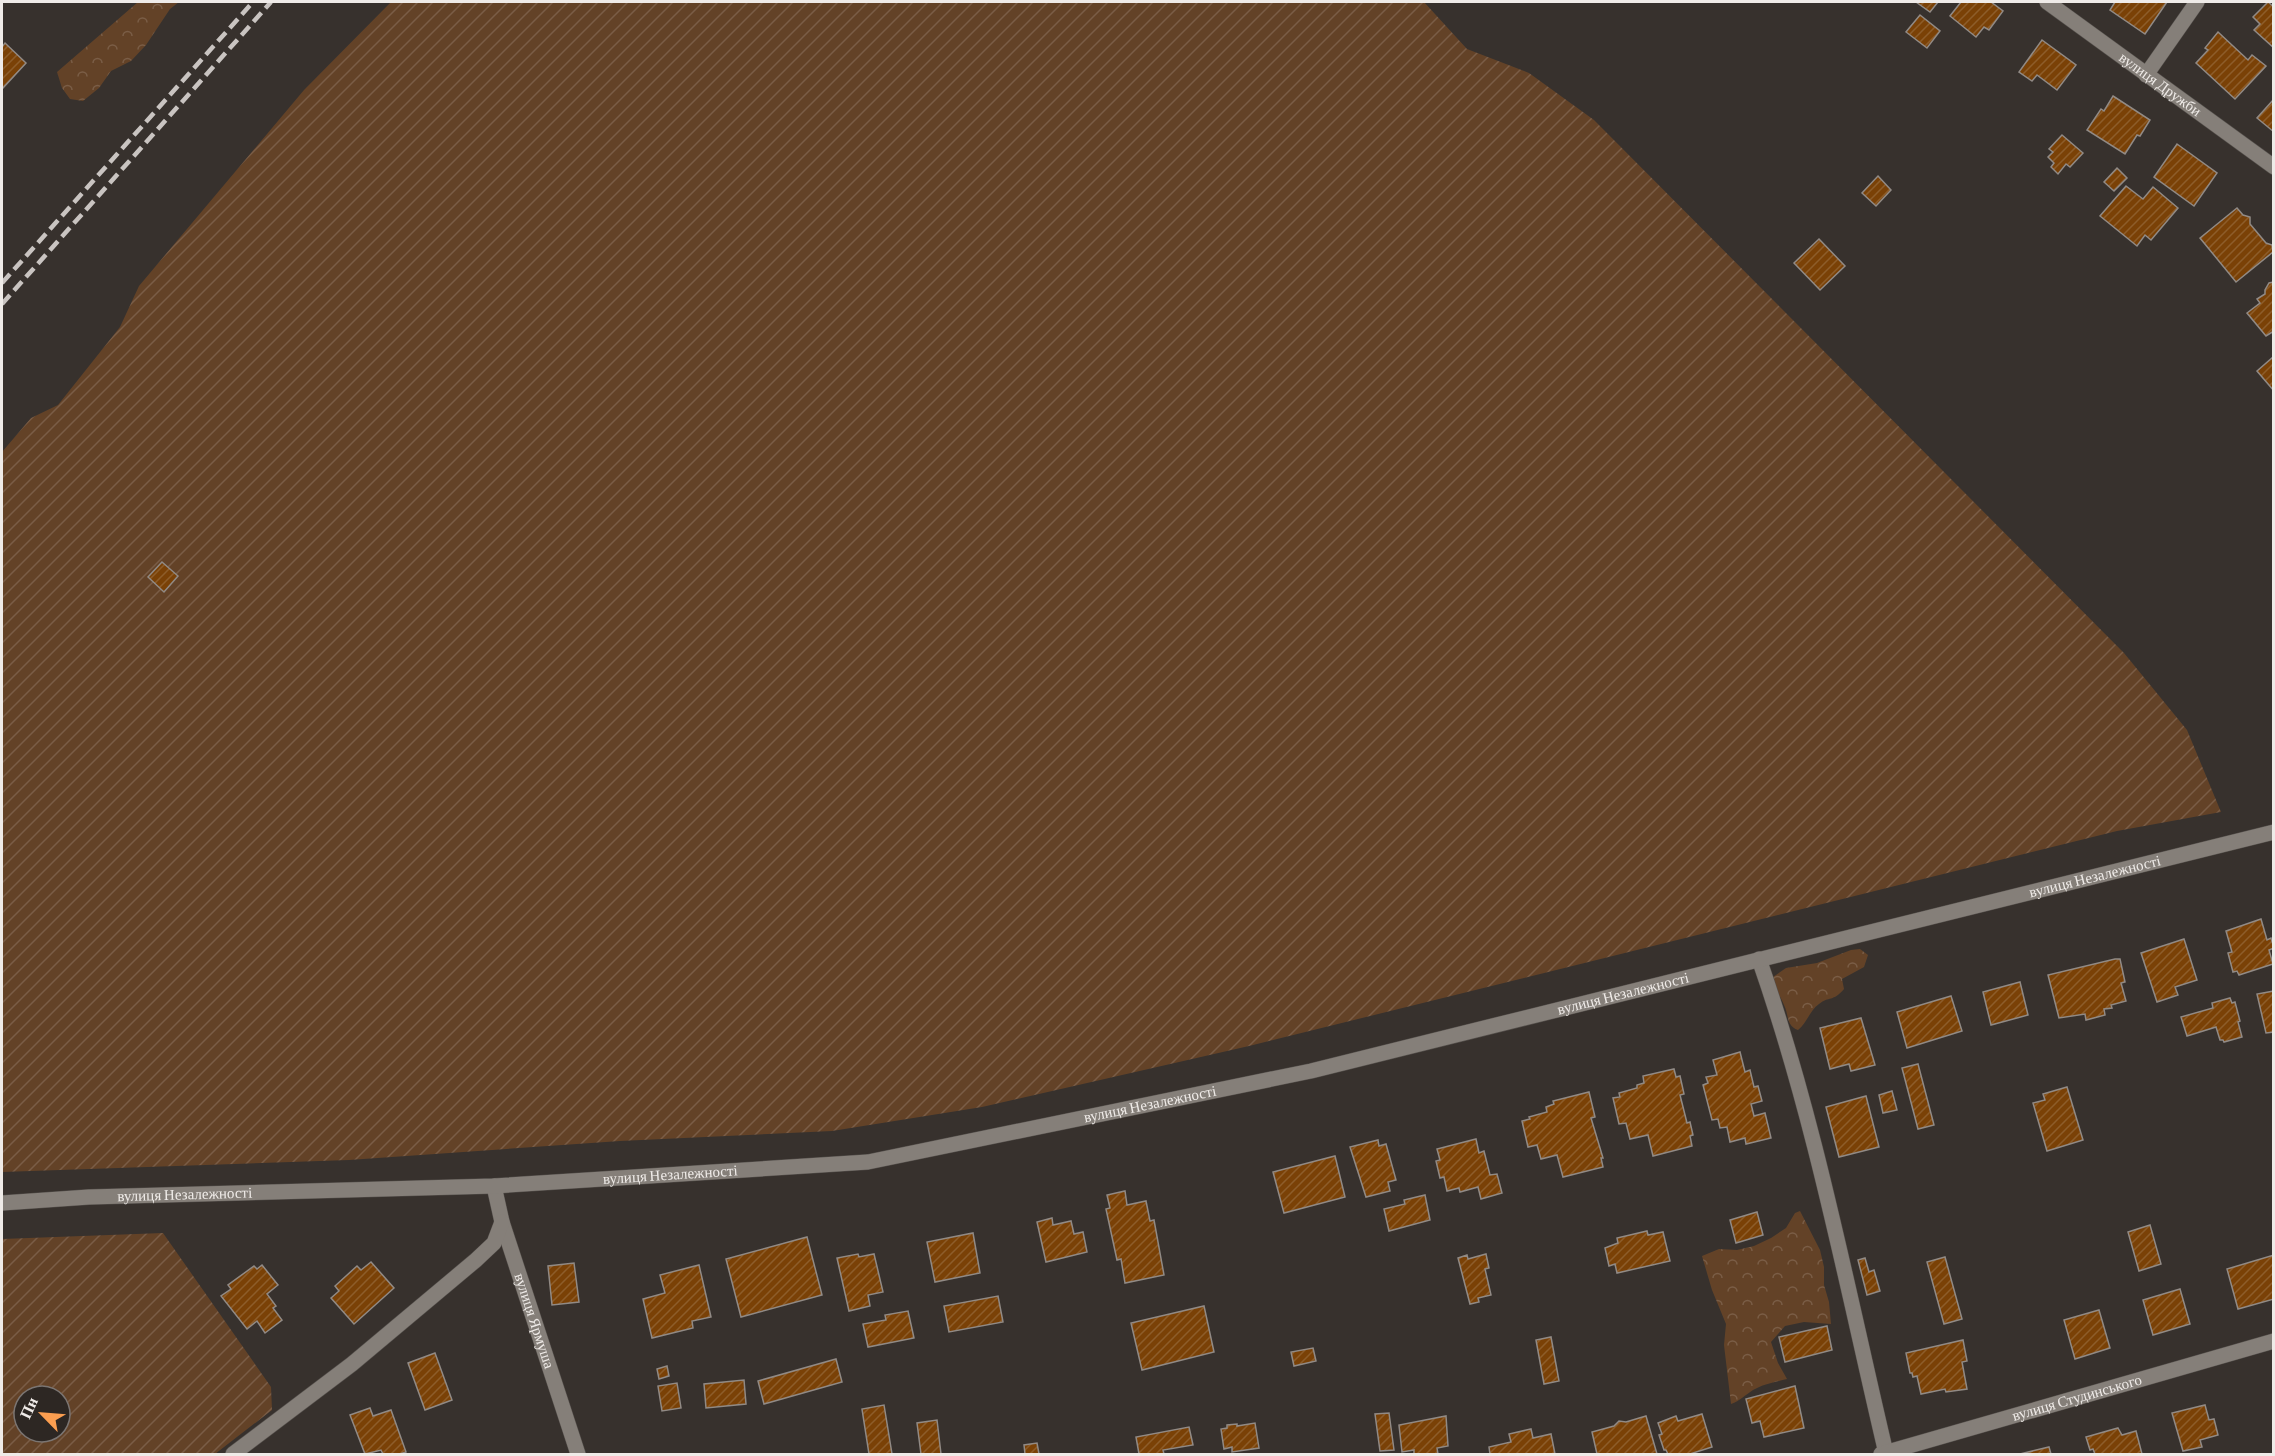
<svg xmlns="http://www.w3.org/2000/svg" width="2275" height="1456" viewBox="0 0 2275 1456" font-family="'Crimson Pro',serif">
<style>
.forest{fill:url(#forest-crowns)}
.garden{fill:url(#garden-furrows);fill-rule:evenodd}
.building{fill:url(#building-hatch);stroke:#918a85;stroke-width:1.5}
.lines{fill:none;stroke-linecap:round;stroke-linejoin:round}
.minor-casing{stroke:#55504c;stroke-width:16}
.minor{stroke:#857f79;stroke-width:15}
.rail{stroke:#c9c4c1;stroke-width:4.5;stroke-dasharray:12 6;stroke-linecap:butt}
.labels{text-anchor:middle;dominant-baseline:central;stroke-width:4.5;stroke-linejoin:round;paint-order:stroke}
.street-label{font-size:15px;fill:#efebe8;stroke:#2d2723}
</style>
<defs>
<pattern id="forest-crowns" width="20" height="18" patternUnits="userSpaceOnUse" patternTransform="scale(1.5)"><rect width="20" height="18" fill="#634227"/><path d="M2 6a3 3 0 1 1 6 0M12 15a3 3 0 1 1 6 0" fill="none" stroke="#7a5d46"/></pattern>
<pattern id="garden-furrows" width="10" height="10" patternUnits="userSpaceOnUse" patternTransform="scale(1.5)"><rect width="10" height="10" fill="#634227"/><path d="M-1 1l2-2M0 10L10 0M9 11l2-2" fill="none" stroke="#7a5d46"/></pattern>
<pattern id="building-hatch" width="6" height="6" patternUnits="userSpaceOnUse" patternTransform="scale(1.5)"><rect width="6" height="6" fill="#7a4106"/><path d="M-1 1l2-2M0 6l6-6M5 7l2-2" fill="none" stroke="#8d5d2a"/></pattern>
</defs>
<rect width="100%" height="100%" fill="#37312d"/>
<g class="forest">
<polygon points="138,2 179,2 170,9 146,45 131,61 111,71 99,88 83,101 70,99 62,88 57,72"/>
<path d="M1860,949L1868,955L1864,967L1842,979L1844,989C1833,1002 1829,996 1819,1004C1810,1010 1807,1023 1798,1030C1786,1026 1789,1015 1784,1005C1780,994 1773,989 1773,977L1786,968L1817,963L1851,950Z"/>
<path d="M1800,1211L1820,1250L1824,1267V1285L1829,1302L1831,1324L1804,1322L1785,1326L1771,1342L1778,1363L1787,1379C1775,1382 1763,1384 1753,1390C1745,1395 1740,1401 1731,1404L1724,1345L1726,1324L1712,1290L1702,1256L1719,1249L1737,1250L1754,1246L1771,1238L1786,1228L1795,1213Z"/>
</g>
<g class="garden">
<polygon points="391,2 1424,2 1467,49 1529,73 1594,120 2124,653 2187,730 2221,812 2117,831 1249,1046 982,1107 832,1131 620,1141 349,1160 2,1172 2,452 31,418 58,405 120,327 139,286 304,90"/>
<path d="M163,1233L271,1387L272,1410L215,1454H2V1239ZM24,1396H60V1432H24Z"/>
</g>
<g class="building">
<polygon points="1916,2 1938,2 1930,12"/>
<polygon points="1961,2 1991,2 2003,11 1989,30 1984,27 1976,37 1950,16"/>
<polygon points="2115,2 2167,2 2145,34 2110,10"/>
<polygon points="2268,2 2274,7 2274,48 2254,30 2260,24 2253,17"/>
<polygon points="1920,15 1940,31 1927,48 1906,32"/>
<polygon points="2218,32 2248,60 2252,55 2266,66 2235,99 2196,63 2208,50 2205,48"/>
<polygon points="2042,40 2076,65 2057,90 2037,75 2032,81 2019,72"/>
<polygon points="5,43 26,63 2,89 2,47"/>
<polygon points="2113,96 2150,120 2140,136 2137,135 2125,154 2087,130 2101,109 2104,111"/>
<polygon points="2274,99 2274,132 2257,118"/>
<polygon points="2062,135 2083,153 2070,167 2066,164 2058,174 2051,167 2054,163 2048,157 2053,152 2049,149"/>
<polygon points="2177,144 2217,173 2194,206 2154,177"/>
<polygon points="2117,168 2127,178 2114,191 2104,182"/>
<polygon points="1878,176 1891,190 1876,206 1862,193"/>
<polygon points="2126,186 2143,199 2153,187 2178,208 2151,240 2145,235 2137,246 2100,216"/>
<polygon points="2237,208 2243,215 2250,217 2250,224 2266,243 2272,245 2273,252 2236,282 2200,238"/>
<polygon points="1819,239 1845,266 1820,290 1794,263"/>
<polygon points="2274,282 2274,331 2266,336 2247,313 2260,303 2257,299 2265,294 2265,290 2269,283"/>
<polygon points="2272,358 2274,359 2274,391 2257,371"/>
<polygon points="162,562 178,576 164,592 148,577"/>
<polygon points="2261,919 2267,940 2271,938 2274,948 2269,950 2273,964 2239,975 2237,971 2233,972 2228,953 2232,952 2226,931"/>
<polygon points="2184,939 2197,980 2175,987 2178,995 2157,1002 2141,953"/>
<polygon points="2115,959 2120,959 2125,982 2121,983 2126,1001 2111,1005 2112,1008 2104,1009 2105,1015 2086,1020 2085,1014 2059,1018 2048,975"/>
<polygon points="2020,982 2028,1015 1991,1025 1983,992"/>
<polygon points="2274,991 2274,1032 2266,1033 2257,994"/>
<polygon points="1951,996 1962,1031 1907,1048 1897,1012"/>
<polygon points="2230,998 2232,1003 2235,1002 2240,1021 2238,1022 2242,1037 2224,1042 2223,1040 2220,1040 2216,1027 2187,1036 2181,1017 2213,1008 2212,1003"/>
<polygon points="1861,1018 1875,1065 1851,1071 1849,1064 1830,1069 1820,1028"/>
<polygon points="1740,1052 1745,1072 1750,1070 1754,1087 1758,1086 1762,1101 1751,1104 1754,1116 1765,1113 1771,1138 1746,1144 1745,1138 1730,1142 1727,1127 1720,1128 1718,1119 1712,1120 1703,1085 1708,1083 1706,1077 1717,1075 1713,1060"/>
<polygon points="1918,1064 1934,1125 1918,1129 1902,1068"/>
<polygon points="1674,1069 1676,1077 1680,1076 1684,1094 1680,1095 1687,1123 1690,1122 1693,1135 1690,1136 1692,1146 1653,1156 1648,1135 1630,1139 1626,1123 1619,1124 1613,1098 1620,1097 1619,1093 1637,1088 1637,1085 1644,1083 1643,1076"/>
<polygon points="2067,1087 2083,1140 2047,1151 2033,1103 2045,1100 2043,1094"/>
<polygon points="1892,1091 1897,1110 1883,1113 1879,1095"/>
<polygon points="1589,1092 1595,1117 1591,1118 1603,1158 1601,1158 1603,1167 1563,1177 1557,1155 1541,1159 1537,1145 1528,1147 1522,1121 1530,1119 1529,1117 1547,1112 1546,1107 1554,1104 1553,1101"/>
<polygon points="1866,1096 1879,1147 1839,1157 1826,1107"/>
<polygon points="1476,1139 1479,1153 1484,1151 1490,1175 1497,1174 1502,1193 1481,1199 1478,1187 1460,1192 1459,1188 1447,1191 1444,1177 1440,1178 1436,1161 1440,1160 1437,1149"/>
<polygon points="1378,1140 1379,1146 1386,1144 1396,1180 1388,1182 1390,1191 1366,1197 1350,1147"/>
<polygon points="1335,1156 1345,1197 1284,1213 1273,1172"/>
<polygon points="1125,1191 1127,1205 1146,1201 1150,1221 1154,1220 1164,1275 1125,1283 1121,1259 1117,1260 1106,1209 1110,1208 1107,1195"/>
<polygon points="1425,1195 1430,1220 1389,1231 1384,1209 1405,1204 1404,1200"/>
<polygon points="1757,1212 1763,1235 1736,1243 1730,1220"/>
<polygon points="1052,1218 1053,1225 1071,1221 1074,1234 1083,1232 1087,1252 1046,1262 1037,1222"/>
<polygon points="2150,1225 2161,1264 2139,1271 2128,1232"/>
<polygon points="1647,1231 1648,1235 1663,1232 1670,1261 1617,1273 1615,1264 1609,1266 1605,1248 1618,1243 1617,1238"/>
<polygon points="973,1233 980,1273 935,1282 927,1242"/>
<polygon points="807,1237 822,1295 741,1317 726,1259"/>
<polygon points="858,1254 859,1257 874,1254 883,1292 868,1295 870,1306 849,1311 837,1258"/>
<polygon points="1486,1254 1489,1268 1485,1269 1491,1295 1478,1298 1479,1302 1470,1304 1458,1258 1467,1255 1468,1259"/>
<polygon points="2274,1255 2274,1299 2238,1309 2227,1269"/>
<polygon points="1945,1257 1962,1319 1944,1324 1927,1262"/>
<polygon points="1865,1258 1869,1272 1874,1270 1880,1291 1867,1295 1858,1260"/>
<polygon points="371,1262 394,1288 354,1324 331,1298 339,1291 335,1286 357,1266 361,1270"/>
<polygon points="574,1263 579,1302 552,1305 548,1266"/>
<polygon points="262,1265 278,1285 267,1294 276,1306 273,1308 282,1320 265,1333 257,1321 247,1329 221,1296 231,1289 228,1285 254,1266 257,1269"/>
<polygon points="699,1265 711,1317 692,1321 693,1328 652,1338 643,1299 665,1293 660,1275"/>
<polygon points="2180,1289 2190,1324 2153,1335 2143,1300"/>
<polygon points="998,1296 1003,1322 949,1332 944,1306"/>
<polygon points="1204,1306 1214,1352 1142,1370 1131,1323"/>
<polygon points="2099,1310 2110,1348 2075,1359 2064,1320"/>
<polygon points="908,1311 914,1338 868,1347 863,1324 886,1320 885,1315"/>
<polygon points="1827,1326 1832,1350 1785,1362 1779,1337"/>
<polygon points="1551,1337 1559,1381 1544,1384 1536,1340"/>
<polygon points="1963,1340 1967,1361 1962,1362 1967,1389 1946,1392 1945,1389 1921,1394 1917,1376 1913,1377 1912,1373 1910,1373 1906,1353"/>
<polygon points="1313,1348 1316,1361 1294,1366 1291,1352"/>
<polygon points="435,1353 452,1400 425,1410 408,1363"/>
<polygon points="836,1359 842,1382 764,1404 758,1381"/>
<polygon points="667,1366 669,1376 659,1379 657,1369"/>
<polygon points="744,1380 746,1404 706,1408 704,1384"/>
<polygon points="677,1383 681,1408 662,1411 658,1386"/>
<polygon points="1795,1386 1804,1428 1764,1437 1760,1421 1752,1423 1746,1399"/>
<polygon points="884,1405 892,1454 869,1454 862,1409"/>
<polygon points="2205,1405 2209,1420 2214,1419 2218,1435 2200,1440 2202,1447 2183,1451 2172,1413"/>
<polygon points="370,1408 373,1416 391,1410 406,1452 400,1454 383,1454 381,1450 365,1454 350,1415"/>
<polygon points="1389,1413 1394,1450 1380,1451 1375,1414"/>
<polygon points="1702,1414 1712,1447 1690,1454 1668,1454 1666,1450 1664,1450 1659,1435 1662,1434 1658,1423 1676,1416 1678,1421"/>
<polygon points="1446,1416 1448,1446 1437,1448 1438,1454 1414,1454 1414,1450 1402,1452 1399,1425"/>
<polygon points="1646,1416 1657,1454 1597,1454 1592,1432 1614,1426 1619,1421 1626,1422"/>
<polygon points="937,1420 941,1454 921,1454 917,1423"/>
<polygon points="1255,1423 1259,1448 1232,1452 1232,1447 1224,1449 1221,1429 1227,1428 1227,1425 1237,1424 1237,1426"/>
<polygon points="1189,1427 1193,1445 1163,1450 1164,1454 1139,1454 1136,1437"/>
<polygon points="2118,1428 2122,1435 2136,1431 2142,1454 2095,1454 2093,1449 2090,1450 2086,1437"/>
<polygon points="1531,1429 1533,1438 1551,1434 1555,1454 1490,1454 1489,1447 1511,1442 1509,1434"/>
<polygon points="1037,1443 1039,1454 1025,1454 1024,1445"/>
<polygon points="2049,1447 2051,1454 2020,1454"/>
</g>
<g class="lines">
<g class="minor-casing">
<g id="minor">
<path id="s1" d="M2047,2L2274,167"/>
<polyline points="2146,75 2197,2"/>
<path d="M1759,959C1815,1119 1847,1288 1886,1453"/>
<path id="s2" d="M494,1186L502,1222L578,1454"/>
<path id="s3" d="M2,1203L89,1197L494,1186L868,1162L1311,1071L2274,832"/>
<polyline points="233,1454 352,1364 476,1260 494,1243 502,1222"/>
<path id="s4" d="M1881,1454L2274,1341"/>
</g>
</g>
<use href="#minor" class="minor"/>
<g class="rail">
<polyline points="2,283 253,2"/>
<polyline points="2,304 271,2"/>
</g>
</g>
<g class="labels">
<g class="street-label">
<text stroke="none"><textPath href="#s1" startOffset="140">вулиця Дружби</textPath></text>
<text stroke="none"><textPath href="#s3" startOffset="2127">вулиця Незалежності</textPath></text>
<text stroke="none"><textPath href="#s3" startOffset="1641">вулиця Незалежності</textPath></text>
<text stroke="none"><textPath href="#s3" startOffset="1155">вулиця Незалежності</textPath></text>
<text stroke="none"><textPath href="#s3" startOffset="669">вулиця Незалежності</textPath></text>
<text stroke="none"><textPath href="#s3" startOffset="183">вулиця Незалежності</textPath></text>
<text stroke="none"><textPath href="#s2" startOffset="141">вулиця Ярмуша</textPath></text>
<text stroke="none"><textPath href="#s4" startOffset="204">вулиця Студинського</textPath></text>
</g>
</g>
<rect width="2275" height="1456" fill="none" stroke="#efebe8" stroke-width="6"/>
<g transform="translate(42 1414) rotate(295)"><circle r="28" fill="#2d2723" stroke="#7b7572" stroke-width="1.5"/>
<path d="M0-4.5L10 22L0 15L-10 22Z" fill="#fb9e50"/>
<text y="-9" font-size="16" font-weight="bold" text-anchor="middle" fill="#efebe8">Пн</text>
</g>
</svg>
